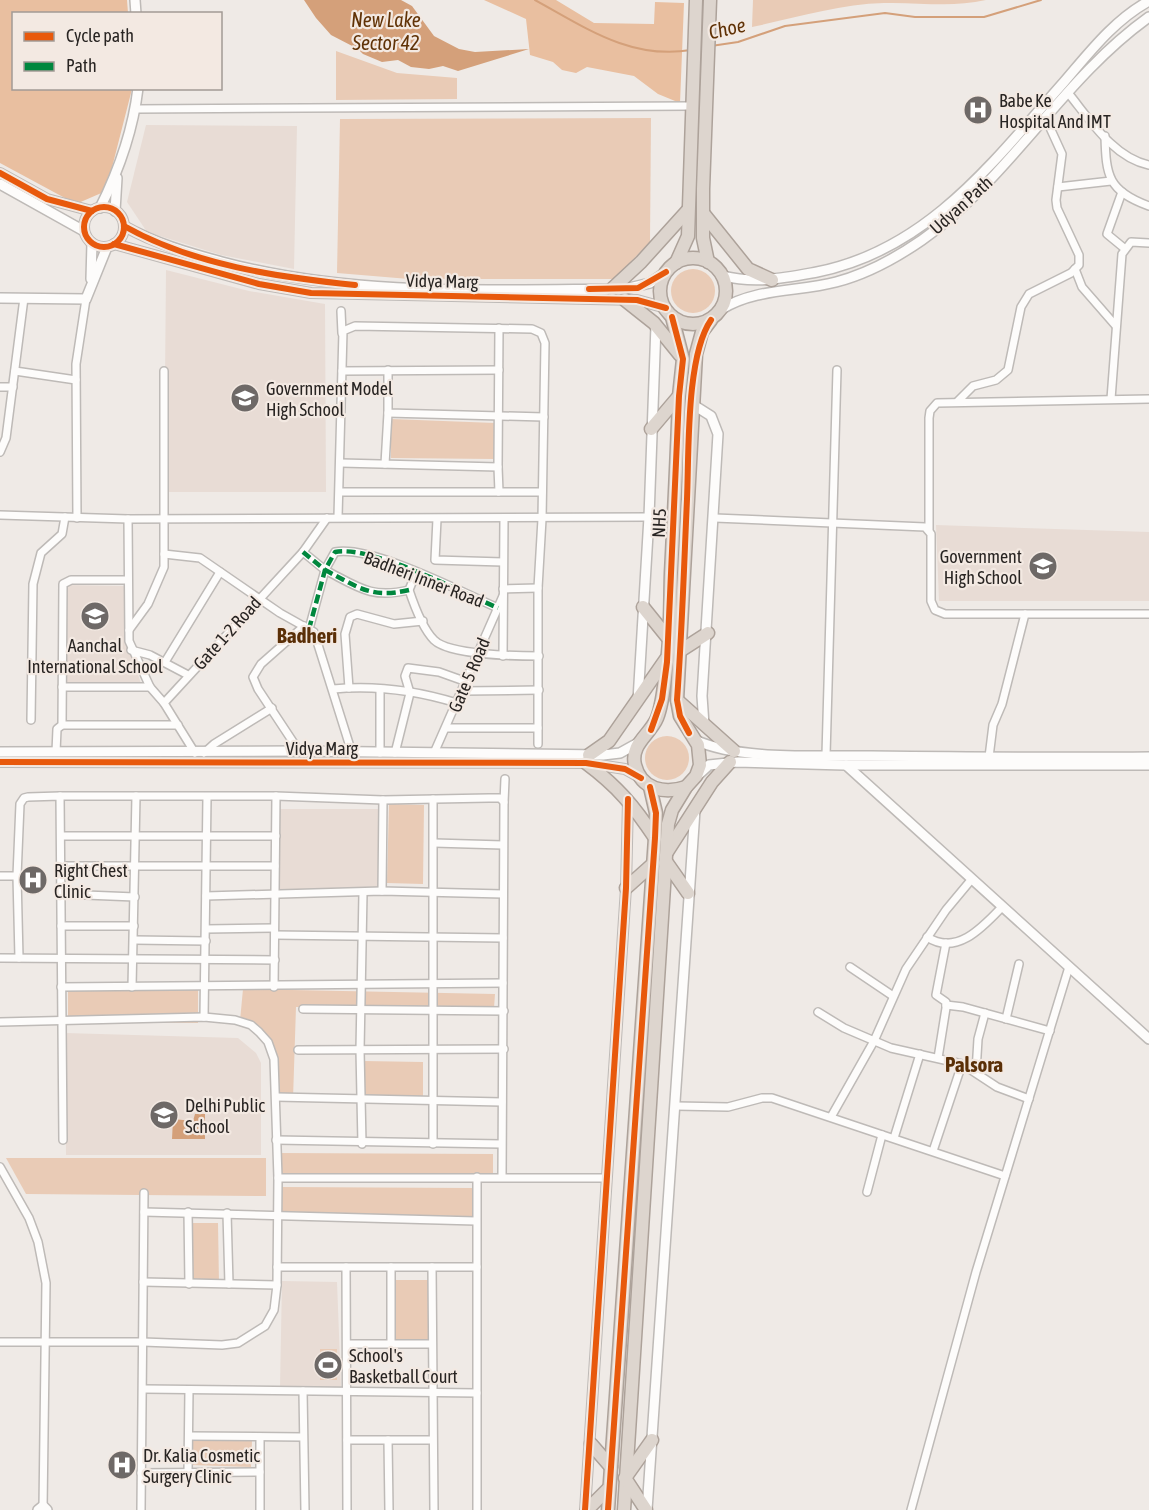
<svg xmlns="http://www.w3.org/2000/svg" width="1149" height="1510" viewBox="0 0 1149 1510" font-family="'Asap Condensed',sans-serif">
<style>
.built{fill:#e8dcd5}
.green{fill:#e9cbb6}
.forest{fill:#e9bfa0}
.water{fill:#d4a07a}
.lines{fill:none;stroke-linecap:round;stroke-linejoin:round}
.stream{stroke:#d4a07a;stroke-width:2}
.street-casing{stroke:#bebab7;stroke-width:10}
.secondary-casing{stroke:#bebab7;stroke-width:12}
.highway-casing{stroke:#ada29a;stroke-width:15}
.street{stroke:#fdfcfb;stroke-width:7}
.secondary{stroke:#fdfcfb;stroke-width:9}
.highway{stroke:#ddd5ce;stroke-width:12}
.quiet{stroke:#00873e;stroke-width:4.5;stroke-dasharray:9 4.5;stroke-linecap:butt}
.cycleway-casing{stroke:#f3e9e2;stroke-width:10}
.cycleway{stroke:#e8590c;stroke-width:6}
.labels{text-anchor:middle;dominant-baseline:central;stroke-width:4.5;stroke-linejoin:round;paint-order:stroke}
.poi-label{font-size:18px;fill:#282422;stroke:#f3e9e2;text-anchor:start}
.street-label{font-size:18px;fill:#282422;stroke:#f3e9e2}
.water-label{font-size:20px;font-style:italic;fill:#603206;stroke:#f3e9e2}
.quarter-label{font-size:21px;font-weight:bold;fill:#5a2f07;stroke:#f3e9e2}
</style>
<rect width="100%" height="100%" fill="#efeae6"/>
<g class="built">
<polygon points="146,125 297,126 294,269 221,255 147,232 127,202"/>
<polygon points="166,270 249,291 325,304 326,492 164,492"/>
<polygon points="936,525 1149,532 1149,601 939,601"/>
<polygon points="63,585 125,586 129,645 141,684 64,683"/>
<rect x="280" y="809" width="98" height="82"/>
<polygon points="65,1033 238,1038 256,1053 261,1063 261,1155 66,1155"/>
<polygon points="282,1281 337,1282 341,1387 280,1388"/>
</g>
<g class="green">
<path d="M753,0H986C951,8 919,2 884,3C840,4 795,18 752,27Z"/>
<polygon points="336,51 397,73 457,78 457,99 336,100"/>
<polygon points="651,118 650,242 614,279 409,279 337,273 340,119"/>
<circle cx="693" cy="291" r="22"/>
<polygon points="391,419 495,423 494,459 391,458"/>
<circle cx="667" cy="758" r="22"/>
<polygon points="389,804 424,805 423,884 387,883"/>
<polygon points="68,989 198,990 198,1023 68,1022"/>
<path d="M243,989L495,994L494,1008L296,1007L293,1099L279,1098C276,1052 283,1046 240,1021Z"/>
<polygon points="363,1061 423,1062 423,1098 363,1097"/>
<polygon points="278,1153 493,1154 493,1176 278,1175"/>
<polygon points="6,1158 266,1158 266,1196 26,1194"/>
<polygon points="281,1187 472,1188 472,1216 281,1215"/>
<polygon points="188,1223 218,1223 219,1284 188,1284"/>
<rect x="396" y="1280" width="33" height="60"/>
<rect x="320" y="1349" width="17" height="31"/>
<polygon points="192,1439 252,1441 251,1467 192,1465"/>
</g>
<g class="forest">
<polygon points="0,0 127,0 128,13 14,14 14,88 132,89 106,191 76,204 0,163"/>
<polygon points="484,0 556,0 594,23 654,24 655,2 684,3 680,103 658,94 634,76 587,67 576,73 562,70 553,62 530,55 526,19"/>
</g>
<g class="water">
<polygon points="304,0 401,0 412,6 434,36 459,49 475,52 529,49 458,71 443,66 429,69 411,67 398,60 382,62 363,54 358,49 331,35 316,18"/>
<polygon points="195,1114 205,1114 205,1139 172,1139 173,1119 193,1121"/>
</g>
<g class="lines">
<g class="stream">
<path d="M535,0C586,28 631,60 691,50"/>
<polyline points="711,46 738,42 785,26 885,13 915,17 984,17 1041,0"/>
</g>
<g class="street-casing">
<g id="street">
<path d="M1069,94C1090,120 1114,158 1149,165"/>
<polyline points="136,109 690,106"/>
<path d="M1105,136C1106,176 1108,191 1149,206"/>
<polyline points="1058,187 1111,181"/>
<polyline points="1122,192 1107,234 1124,248"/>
<polyline points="1075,269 1082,287 1116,326"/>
<polyline points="341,311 342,333"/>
<polyline points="388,370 388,413 544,417"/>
<polyline points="15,371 76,380"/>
<polyline points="342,371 499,370"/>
<polyline points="0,387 13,387"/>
<polyline points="1111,399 1122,254 1131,242 1149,243"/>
<polyline points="958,401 973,386 996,380 1008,370 1021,307 1029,294 1071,273 1079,265 1079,255 1057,208 1056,200 1062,154 1046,119"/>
<polyline points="0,452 6,438 24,298"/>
<polyline points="341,463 498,467 499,328"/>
<polyline points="385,464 388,413"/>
<polyline points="498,467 499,492"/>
<polyline points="340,492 542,492"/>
<polyline points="0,515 128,519 649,517"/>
<polyline points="338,517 343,331 355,326 532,329 541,333 545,343 542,519 538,588 538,744"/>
<polyline points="77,518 76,364 86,299"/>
<polyline points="715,518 925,527 931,534 931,601 935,610 945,614 1149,614"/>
<polyline points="128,519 129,641 150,687 164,703"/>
<polyline points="437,519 435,560 503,562"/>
<polyline points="929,530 929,418 930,411 937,403 1149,399"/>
<polyline points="303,552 325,570 309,629"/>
<polyline points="164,554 200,558 280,613 314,632 352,753"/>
<path d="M416,573L409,590C414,605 423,629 434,640C449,655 517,656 539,656"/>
<polyline points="503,589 538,588"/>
<path d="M409,590C371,599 358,587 325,570L335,552C372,545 461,592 498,608"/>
<polyline points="129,630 148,604 164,567 164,371"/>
<polyline points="131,650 150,655 188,675"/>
<polyline points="503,656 504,518"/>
<polyline points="165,662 220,572"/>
<polyline points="62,687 150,687"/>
<polyline points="349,688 345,634 350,617 357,614 394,624 423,621"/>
<path d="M333,689C374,685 418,691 457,703"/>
<polyline points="380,689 380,753"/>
<polyline points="463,691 539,690"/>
<polyline points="31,720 33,584 41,553 62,534 65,517"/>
<polyline points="62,725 178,725"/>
<polyline points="446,728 538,728"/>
<polyline points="299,751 258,689 253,677 261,664 304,626"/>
<polyline points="56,752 57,729 62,725 63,584 71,580 128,580"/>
<polyline points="195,753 164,703 303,552 327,518"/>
<polyline points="204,753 214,744 272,708"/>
<polyline points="395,753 410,693 405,676 408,668 439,672 467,682"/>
<polyline points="434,753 503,596"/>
<polyline points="826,755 837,370"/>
<polyline points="989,757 993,725 1002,704 1025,614"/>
<polyline points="60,796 276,796 383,800 489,798 500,798 504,802 502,1177"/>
<polyline points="504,802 505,779"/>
<polyline points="61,836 276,836"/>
<polyline points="434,843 503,845"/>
<polyline points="61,866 275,866"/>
<polyline points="0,876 17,876"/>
<polyline points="382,891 383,800"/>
<polyline points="61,894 135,897"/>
<polyline points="206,896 382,891 503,894"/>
<polyline points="61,926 134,926"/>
<polyline points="206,929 274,928"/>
<polyline points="275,935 503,938"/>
<path d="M927,937C956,956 982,928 1001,908"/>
<polyline points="134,940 206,941"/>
<polyline points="0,958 275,960"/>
<polyline points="19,958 17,876 20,804 24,798 28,797 60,796 63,1140"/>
<polyline points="850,967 893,996"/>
<polyline points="61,987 503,983"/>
<polyline points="132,987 136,796"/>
<polyline points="274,987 276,796"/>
<polyline points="946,1005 963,1007 1050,1031"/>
<polyline points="303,1009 504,1011"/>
<polyline points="818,1012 844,1028 891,1048 962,1064 997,1087 1029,1099"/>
<polyline points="204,1017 207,797"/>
<polyline points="1006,1019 1019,964"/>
<polyline points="0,1022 204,1017 235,1020 251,1025 259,1032 268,1042 274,1059 278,1178 277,1285 274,1310 265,1326 238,1343 222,1345 143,1342 0,1342"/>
<polyline points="298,1050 504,1049"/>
<polyline points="938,1058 946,1008 946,1002 936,995 946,943"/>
<polyline points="976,1072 978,1039 985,1013"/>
<polyline points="276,1097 502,1102"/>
<polyline points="676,1106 728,1107 762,1098 772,1098 1005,1176"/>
<polyline points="831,1117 874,1041 906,969 946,910 971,880"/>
<polyline points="894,1138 920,1054"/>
<polyline points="276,1140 501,1144"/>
<polyline points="362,1144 360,1050 363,893"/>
<polyline points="433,1144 433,799"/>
<polyline points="933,1151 962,1064"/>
<polyline points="0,1167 29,1218 38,1242 46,1283 43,1508"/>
<polyline points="477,1177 477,1510"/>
<polyline points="278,1178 607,1178"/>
<polyline points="867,1192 882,1135"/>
<polyline points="144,1212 476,1221"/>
<polyline points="188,1212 189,1284"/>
<polyline points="227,1213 229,1284"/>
<polyline points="277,1267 477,1267"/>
<polyline points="346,1267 347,1510"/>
<polyline points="391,1267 391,1344"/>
<polyline points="432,1267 434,1510"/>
<polyline points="143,1282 277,1285"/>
<polyline points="347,1344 432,1344"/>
<polyline points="144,1389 477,1393"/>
<polyline points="303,1391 305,1510"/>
<polyline points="189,1436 303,1437"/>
<polyline points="347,1440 432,1440"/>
<polyline points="388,1440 389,1510"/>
<polyline points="188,1472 189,1390"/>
<polyline points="141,1473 260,1472"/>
<polyline points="141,1510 144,1193"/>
<polyline points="260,1510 260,1437"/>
<polyline points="911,1510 976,1272 1069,967"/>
</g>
</g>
<g class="secondary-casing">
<g id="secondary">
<polyline points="135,0 136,14"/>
<polyline points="0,173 47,199 92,211"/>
<polyline points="0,184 84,231"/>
<circle cx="104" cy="227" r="20"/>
<path d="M100,208C119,170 133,131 138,88"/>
<polyline points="115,211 117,178"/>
<path d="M124,226C154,243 188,253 222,262C353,297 490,290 625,289L650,283L666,272"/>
<polyline points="114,244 259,284 311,293 637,300 666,308"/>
<path d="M723,276C756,284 784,278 817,272C928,250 993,162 1064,82C1089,53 1114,20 1149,1"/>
<polyline points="91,279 92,243"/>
<polyline points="0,298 86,299 107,247"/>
<path d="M722,309C756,288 798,292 836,282C867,274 896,258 922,240C1010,178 1062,79 1149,17"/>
<polyline points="692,404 711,416 718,434 702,696 704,725"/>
<polyline points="638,700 649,517 656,325"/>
<path d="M695,740C741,761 819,755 871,756C963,757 1056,758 1149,757"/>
<polyline points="0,752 299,751 603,755 620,753 638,743"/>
<polyline points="0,762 586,763 625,769 641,778"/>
<polyline points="846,765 1149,1039"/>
<polyline points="697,776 709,765 737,762 844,765 1149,765"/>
<polyline points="38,1510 43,1506 47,1510"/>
<polyline points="585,1510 626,888 628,800"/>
<polyline points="647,1510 695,810"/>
</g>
</g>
<g class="highway-casing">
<g id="highway">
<polyline points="703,213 748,269 772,280"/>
<circle cx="693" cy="291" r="33"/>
<polyline points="708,262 703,238 703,189 710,0"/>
<polyline points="676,263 688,236 696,0"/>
<polyline points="612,289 641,262 688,210"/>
<polyline points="625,300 654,323 680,355"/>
<path d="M672,317L683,359L679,396C677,455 674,514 671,573C670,605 671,638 666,669C664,685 663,703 657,718C650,735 630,744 635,765C641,790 665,794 686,787"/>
<polyline points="651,429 679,396"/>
<polyline points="643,607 668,638"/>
<polyline points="680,651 708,633"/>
<polyline points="677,700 734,751"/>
<polyline points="589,755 609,741 666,659"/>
<path d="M586,763C617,786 634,806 655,838"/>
<polyline points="667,852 712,782 730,762"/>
<polyline points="667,863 688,893"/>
<polyline points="626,888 654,863"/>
<polyline points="591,1444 611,1467"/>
<polyline points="587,1510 609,1488"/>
<polyline points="608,1510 655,838 656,813 650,787"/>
<polyline points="624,1510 668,824 672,810 686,787 696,776 700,765 698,745 680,716 677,700 696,354 702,332 711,320"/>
<polyline points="646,1510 625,1478 652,1440"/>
</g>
</g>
<use href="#street" class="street"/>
<use href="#secondary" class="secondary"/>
<use href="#highway" class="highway"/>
<g class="quiet">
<polyline points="303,552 325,570 309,629"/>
<path d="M409,590C371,599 358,587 325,570L335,552C372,545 461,592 498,608"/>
</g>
<g class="cycleway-casing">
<g id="cycleway">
<polyline points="0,173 47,199 92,211"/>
<circle cx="104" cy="227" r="20"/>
<path d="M124,226C193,265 277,277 355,285"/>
<polyline points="114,244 259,284 311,293 637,300 666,308"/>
<polyline points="589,289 638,288 666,272"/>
<polyline points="651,730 662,699 667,662 679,396 683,359 672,317"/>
<path d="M689,733L680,716L677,700C682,633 684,566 687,499C689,453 686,356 711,320"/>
<polyline points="0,762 586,763 625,769 641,778"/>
<polyline points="585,1510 626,888 628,799"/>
<polyline points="608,1510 655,838 656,813 650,787"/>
</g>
</g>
<use href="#cycleway" class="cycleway"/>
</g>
<defs>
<g id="hospital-disc" transform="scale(1.5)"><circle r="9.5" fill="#6e6967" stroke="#f3e9e2"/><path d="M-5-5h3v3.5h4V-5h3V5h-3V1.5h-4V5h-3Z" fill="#fff"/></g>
<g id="school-disc" transform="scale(1.5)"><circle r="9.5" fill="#6e6967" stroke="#f3e9e2"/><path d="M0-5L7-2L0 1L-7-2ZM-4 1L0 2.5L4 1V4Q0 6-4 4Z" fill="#fff"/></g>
<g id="stadium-disc" transform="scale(1.5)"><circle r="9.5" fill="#6e6967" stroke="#f3e9e2"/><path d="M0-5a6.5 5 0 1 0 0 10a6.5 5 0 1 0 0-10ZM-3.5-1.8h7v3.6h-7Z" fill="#fff"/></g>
</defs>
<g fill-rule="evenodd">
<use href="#hospital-disc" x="978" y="110"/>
<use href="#school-disc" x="245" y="398"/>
<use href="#school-disc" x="1043" y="566"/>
<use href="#school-disc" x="95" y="616"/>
<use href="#hospital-disc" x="33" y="880"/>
<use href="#school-disc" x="164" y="1115"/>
<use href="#stadium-disc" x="328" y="1365"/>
<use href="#hospital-disc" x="122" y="1465"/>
</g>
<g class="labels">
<g class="poi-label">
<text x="999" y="100">Babe Ke<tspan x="999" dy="21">Hospital And IMT</tspan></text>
<text x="266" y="388">Government Model<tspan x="266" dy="21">High School</tspan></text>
<text x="1022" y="556" text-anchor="end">Government<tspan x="1022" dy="21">High School</tspan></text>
<text x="95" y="645" text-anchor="middle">Aanchal<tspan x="95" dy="21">International School</tspan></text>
<text x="54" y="870">Right Chest<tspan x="54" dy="21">Clinic</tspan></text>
<text x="185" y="1105">Delhi Public<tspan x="185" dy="21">School</tspan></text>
<text x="349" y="1355">School's<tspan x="349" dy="21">Basketball Court</tspan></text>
<text x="143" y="1455">Dr. Kalia Cosmetic<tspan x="143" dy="21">Surgery Clinic</tspan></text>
</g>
<g class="street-label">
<text transform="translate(961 205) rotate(-42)">Udyan Path</text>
<text transform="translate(442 281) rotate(1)">Vidya Marg</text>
<text transform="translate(659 523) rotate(-87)">NH5</text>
<text transform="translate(424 579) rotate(21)">Badheri Inner Road</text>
<text transform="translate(227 633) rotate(-48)">Gate 1-2 Road</text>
<text transform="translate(469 675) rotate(-67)">Gate 5 Road</text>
<text x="322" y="748">Vidya Marg</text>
</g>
<g class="water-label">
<text x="386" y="19">New Lake<tspan x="386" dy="23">Sector 42</tspan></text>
<text transform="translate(727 28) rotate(-13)">Choe</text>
</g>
<g class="quarter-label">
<text x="307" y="635">Badheri</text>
<text x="974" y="1064">Palsora</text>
</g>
</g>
<rect x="12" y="12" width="210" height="78" fill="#f3e9e2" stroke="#a29a95" stroke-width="1.5"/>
<rect x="24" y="32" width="30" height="9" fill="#e8590c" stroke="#a29a95" stroke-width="1.5"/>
<text x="66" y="42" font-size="18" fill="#282422">Cycle path</text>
<rect x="24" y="62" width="30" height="9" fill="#00873e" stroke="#a29a95" stroke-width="1.5"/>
<text x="66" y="72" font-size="18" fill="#282422">Path</text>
</svg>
